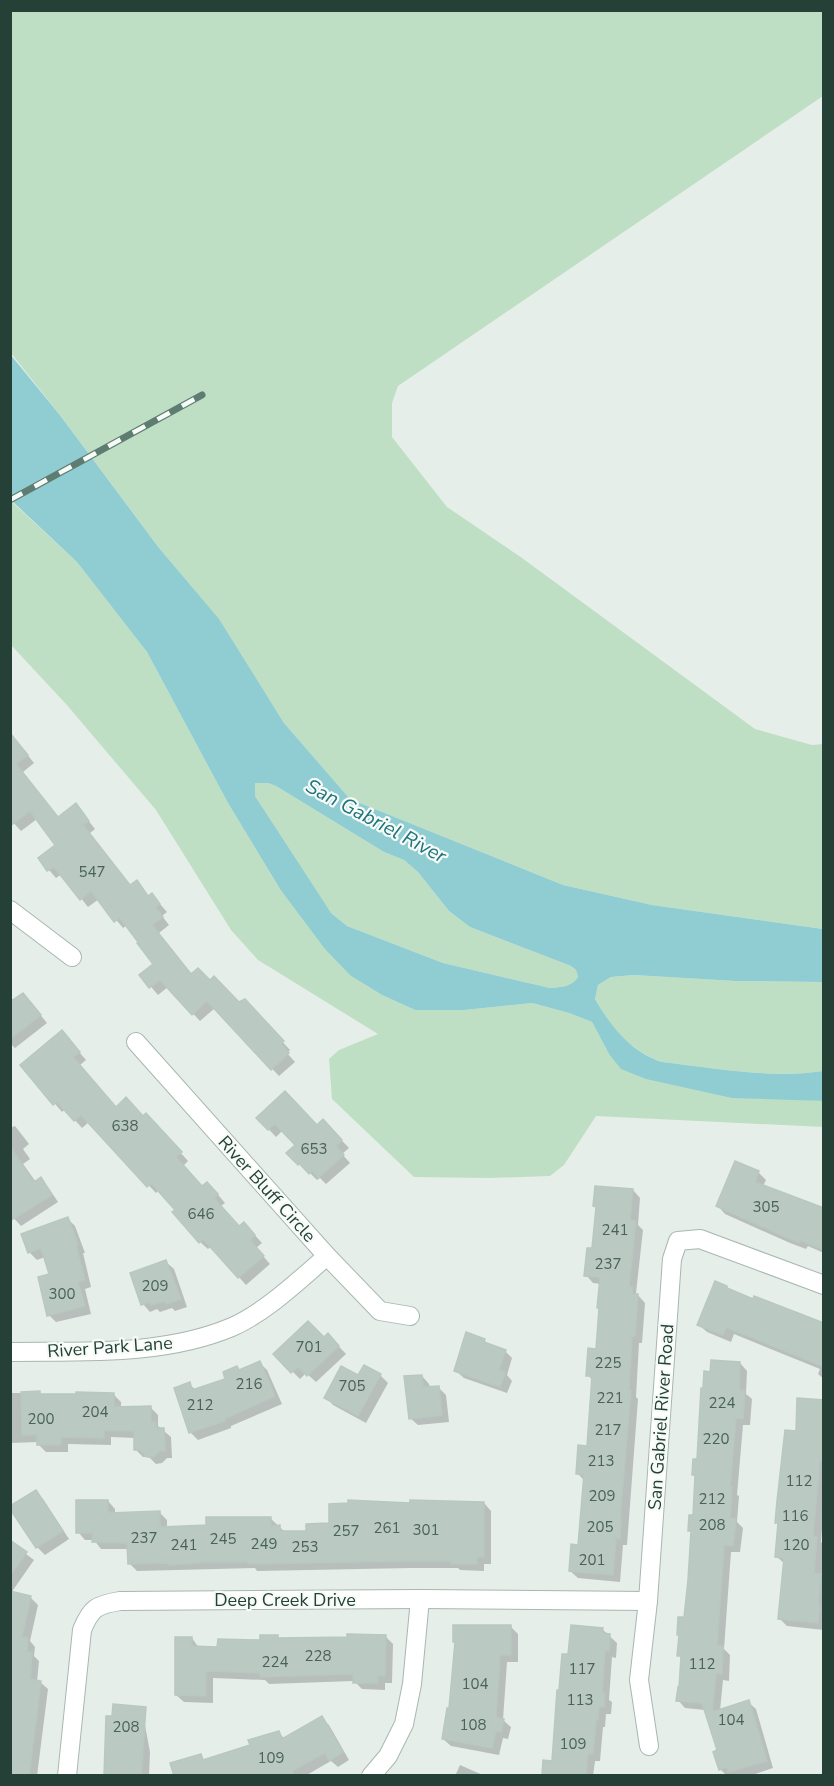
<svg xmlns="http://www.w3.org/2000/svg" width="834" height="1786" viewBox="0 0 834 1786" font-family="'Nunito Sans',sans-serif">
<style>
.green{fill:#bfdfc5}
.water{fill:#8fcdd2;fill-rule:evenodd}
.shadow{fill:#0003}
.building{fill:#bbc9c3;stroke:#b8c8c0;stroke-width:1.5}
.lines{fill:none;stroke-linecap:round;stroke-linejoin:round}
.minor-casing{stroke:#a8b7b1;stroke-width:20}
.minor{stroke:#fff;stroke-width:18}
.rail-casing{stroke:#5f7c72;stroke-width:7}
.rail{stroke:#f7fbf8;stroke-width:4.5;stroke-dasharray:14;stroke-linecap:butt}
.labels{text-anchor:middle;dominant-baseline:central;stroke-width:4.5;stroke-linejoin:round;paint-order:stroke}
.number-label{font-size:15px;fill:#4a635a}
.street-label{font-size:18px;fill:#254137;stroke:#f7fbf8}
.water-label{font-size:20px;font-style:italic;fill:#1e757d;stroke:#f7fbf8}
</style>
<rect width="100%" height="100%" fill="#e6eeea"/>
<g class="green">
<polygon points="10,11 823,11 823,96 398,386 392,403 392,437 447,507 522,558 755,729 812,745 823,744 823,929 652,905 563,885 350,799 284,723 219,620 159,548 59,414 11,353"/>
<polygon points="10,500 77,562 147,652 228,803 280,889 351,976 382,995 415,1010 464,1010 532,1003 569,1013 592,1022 609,1054 815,1101 823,1101 823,1127 596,1116 564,1165 550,1176 490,1178 414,1177 332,1099 329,1059 339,1050 378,1034 258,960 231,930 156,810 66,704 11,645"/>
<path d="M255,783H268L276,786L384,852L404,860L418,872L449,911L470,927L571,966L576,970L578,977C572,987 561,987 550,988L443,963L347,926L331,913L323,902L255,796Z"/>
<path d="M634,975L735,981L823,982V1071C770,1079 715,1068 662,1062C630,1051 611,1028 595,999L598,985L611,977Z"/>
</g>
<path class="water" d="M10,354L59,414L159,548L219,619L284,723L350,799L563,885L652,905L823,929V982L735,981L634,975L611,977L598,985L595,999C611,1027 631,1052 662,1062C715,1068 770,1079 823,1071V1101L732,1098L646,1079L621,1069L609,1054L592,1022L569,1013L532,1003L464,1010H415L382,995L351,976L325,949L280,889L228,803L147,652L77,562L11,500ZM255,783H268L276,786L384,852L404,860L418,872L449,911L470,927L571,966L576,970L578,977C572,987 561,987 550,988L443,963L347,926L331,913L255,796Z"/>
<g class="shadow">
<polygon points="10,733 34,763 23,772 58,818 76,805 95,829 90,833 131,887 137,882 149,897 152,895 167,912 162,916 169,925 159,933 192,975 210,982 239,1004 252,1009 290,1050 287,1053 295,1062 279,1076 215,1008 200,1021 168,987 158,995 141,975 155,964 127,925 123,928 99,899 88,907 62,874 56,878 49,870 40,858 57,845 37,819 21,831 10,819"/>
<polygon points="10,997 15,1001 30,1002 47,1023 15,1048 10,1043"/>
<polygon points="69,1040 86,1060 80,1065 116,1108 153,1122 188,1161 183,1166 203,1188 215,1191 225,1203 221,1206 240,1228 251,1231 262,1243 256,1248 270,1264 246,1285 211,1246 208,1249 200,1242 175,1212 177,1210 159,1190 156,1193 89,1122 82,1128 65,1109 62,1112 22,1065"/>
<polygon points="258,1118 317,1127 323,1121 349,1148 342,1154 350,1163 326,1184 320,1178 317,1180 307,1170 306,1171 288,1153 297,1145 283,1130 276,1137"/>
<polygon points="15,1126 29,1144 23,1149 30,1159 23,1164 36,1182 41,1179 48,1187 58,1202 21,1226 10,1214 10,1128"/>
<polygon points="758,1172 766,1180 763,1186 821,1208 824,1203 824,1253 808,1246 806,1249 790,1243 725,1214 718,1206"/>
<polygon points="633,1190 640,1198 638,1225 643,1230 636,1293 645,1303 642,1343 639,1343 636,1397 638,1399 627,1545 623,1545 620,1582 578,1578 570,1571 580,1546 585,1481 577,1473 589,1448 593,1381 588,1375 597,1351 601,1284 593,1283 586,1275 594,1250 597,1208 594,1206"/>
<polygon points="68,1219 75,1226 85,1253 83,1253 91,1287 85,1289 91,1314 56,1322 49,1315 51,1275 45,1257 37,1260 29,1252"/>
<polygon points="166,1262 174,1269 187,1307 175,1311 172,1308 160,1312 157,1309 150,1312 143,1304"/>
<polygon points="727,1287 732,1292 824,1324 824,1379 818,1374 820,1369 734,1334 731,1342 707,1332 699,1325"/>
<polygon points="328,1335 346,1354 316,1382 306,1373 300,1379 275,1354 324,1339"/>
<polygon points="484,1340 490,1346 505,1351 512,1358 507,1375 512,1381 507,1393 464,1378 456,1371"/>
<polygon points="260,1363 267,1370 282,1404 231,1426 231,1428 198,1440 190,1432 189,1384 196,1390 227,1380 240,1371"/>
<polygon points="740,1363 747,1371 746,1394 752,1399 750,1425 743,1425 737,1495 739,1496 737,1522 743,1528 740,1552 731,1552 724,1649 730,1655 729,1681 723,1680 720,1711 748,1702 756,1709 773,1768 749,1776 727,1776 720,1769 719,1751 705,1710 685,1708 678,1700 683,1659 679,1655 685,1619 692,1533 689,1530 694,1517 696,1478 693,1474 699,1461 711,1373"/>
<polygon points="380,1375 388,1383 366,1423 333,1405 326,1397 359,1377"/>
<polygon points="422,1376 429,1384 430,1388 438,1387 446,1395 449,1422 418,1425 410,1418"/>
<polygon points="10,1393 39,1393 42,1396 113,1394 121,1402 121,1408 150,1407 158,1415 158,1426 171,1437 172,1458 167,1458 162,1463 156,1464 149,1457 143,1457 135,1449 135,1438 111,1437 111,1445 68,1444 68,1452 46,1452 39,1445 39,1442 10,1443"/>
<polygon points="824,1401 824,1502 821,1542 824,1545 822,1576 824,1578 824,1630 787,1626 780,1619 785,1564 777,1557 779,1525 777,1523 797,1432"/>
<polygon points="36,1492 43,1499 69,1539 45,1555 37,1547 11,1507"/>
<polygon points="108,1501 115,1509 115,1514 160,1513 167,1520 167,1528 208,1526 270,1518 285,1532 307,1532 330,1525 411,1504 484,1503 491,1511 491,1564 484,1564 484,1571 460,1570 458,1568 411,1568 257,1571 255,1568 137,1571 129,1563 129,1549 101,1549 94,1540 85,1540 78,1532"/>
<polygon points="10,1542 34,1560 11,1593 30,1597 38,1605 30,1641 35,1647 34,1656 39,1661 37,1682 40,1682 48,1689 37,1776 10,1776"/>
<polygon points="510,1626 518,1634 518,1662 507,1662 503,1720 511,1727 508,1739 503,1738 499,1755 451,1746 443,1739 451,1710 456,1643 455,1642"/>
<polygon points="602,1629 617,1643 616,1658 612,1657 609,1700 612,1702 611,1714 606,1714 605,1727 603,1727 600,1761 595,1761 593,1776 543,1776 553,1763 570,1656"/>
<polygon points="385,1636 393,1644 392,1683 385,1683 385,1690 362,1689 354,1681 269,1684 265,1680 213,1678 213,1703 184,1702 176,1695 192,1638 199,1648 219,1648 261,1642 278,1637 281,1640"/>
<polygon points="143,1715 150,1752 149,1776 105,1776"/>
<polygon points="321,1718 329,1725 349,1760 338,1767 331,1761 305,1776 175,1776 201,1756 205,1761 252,1746 279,1733 285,1739"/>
<polygon points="460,1765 485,1776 455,1776"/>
</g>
<g class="building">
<polygon points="10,733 28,755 16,764 58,817 76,803 89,821 83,825 130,885 137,880 148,896 152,893 160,904 155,907 163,917 152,925 191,974 198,968 210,980 214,976 239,1002 245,999 284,1041 281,1044 289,1053 271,1070 207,1001 192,1015 160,980 149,988 139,975 153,964 137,943 138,942 120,918 114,922 91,891 80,900 54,867 47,871 38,858 55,845 30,811 10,826"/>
<polygon points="23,993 41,1015 10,1039 10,1002"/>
<polygon points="62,1030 80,1052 73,1057 116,1107 126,1097 143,1116 146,1113 182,1152 176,1157 202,1186 207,1182 218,1194 214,1198 239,1226 244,1222 255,1235 250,1240 264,1256 238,1278 203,1239 199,1243 172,1212 175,1210 151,1183 147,1187 81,1115 74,1121 57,1102 53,1105 20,1065"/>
<polygon points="285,1091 317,1125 323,1119 342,1140 336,1146 344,1155 318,1178 312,1171 309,1174 299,1163 298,1165 286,1153 295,1145 275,1124 268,1130 256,1118"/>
<polygon points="10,1146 34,1182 41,1177 52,1195 10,1221"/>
<polygon points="735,1161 759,1171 755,1182 824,1208 824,1250 800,1240 799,1243 781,1235 716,1206"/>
<polygon points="595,1186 633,1189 630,1220 636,1221 629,1287 633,1287 632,1294 638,1294 635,1336 632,1336 629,1390 631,1390 620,1518 621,1518 620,1539 616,1538 613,1575 569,1571 571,1544 578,1545 584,1474 576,1474 578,1445 587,1446 592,1376 586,1376 588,1348 596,1349 599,1308 597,1308 600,1277 584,1276 587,1248 592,1248 596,1207 593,1206"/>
<polygon points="68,1217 78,1245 76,1246 85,1280 78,1282 85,1306 47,1316 38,1277 49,1274 41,1248 28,1253 21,1234"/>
<polygon points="166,1260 181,1299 166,1304 165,1301 151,1305 150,1302 141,1305 130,1273"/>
<polygon points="715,1281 727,1286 727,1288 753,1299 754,1296 824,1323 824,1367 726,1327 723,1335 697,1325"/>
<polygon points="308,1321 324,1337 328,1333 339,1346 307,1376 298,1367 291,1373 273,1354"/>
<polygon points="466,1332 485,1339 484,1342 506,1350 499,1370 505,1372 500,1387 454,1371"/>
<polygon points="711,1360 740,1362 739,1390 745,1390 743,1419 736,1418 730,1487 732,1487 730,1518 736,1519 733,1546 724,1545 717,1645 723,1646 722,1674 716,1673 712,1712 749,1700 767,1761 728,1772 727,1767 719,1770 713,1752 717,1750 702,1703 676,1701 678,1687 679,1688 681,1656 677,1656 679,1635 677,1635 678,1617 684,1617 688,1580 691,1531 688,1531 689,1515 693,1515 695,1475 692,1475 693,1459 697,1459 701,1388 703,1388 704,1371 710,1372"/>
<polygon points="260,1361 275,1396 224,1419 225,1421 189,1433 174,1388 190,1382 192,1390 225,1379 223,1372 237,1366 239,1370"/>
<polygon points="364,1365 381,1374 358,1416 324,1398 341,1366 358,1375"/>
<polygon points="422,1375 423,1387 439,1386 442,1415 409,1419 404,1376"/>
<polygon points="40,1391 40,1394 76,1394 76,1392 114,1393 114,1407 151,1406 151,1422 156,1422 156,1428 164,1428 165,1451 159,1451 154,1457 147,1457 140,1450 134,1450 134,1431 104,1430 104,1438 61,1437 61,1445 37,1445 37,1435 22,1435 21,1392"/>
<polygon points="797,1398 824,1400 824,1462 820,1461 813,1536 817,1536 814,1573 821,1574 818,1605 820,1605 818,1623 778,1619 784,1558 775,1557 778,1523 775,1523 777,1501 785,1430 796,1431"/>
<polygon points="36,1490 63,1531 36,1548 10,1509 10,1506"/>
<polygon points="76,1500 108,1500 108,1513 160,1511 160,1527 206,1525 206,1517 271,1517 271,1526 280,1525 280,1531 306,1531 306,1524 329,1523 329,1504 348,1503 348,1500 410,1503 410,1500 484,1502 484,1557 477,1557 477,1564 451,1564 451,1561 403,1561 248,1564 248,1562 200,1562 200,1563 169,1565 169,1563 128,1564 127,1543 92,1542 93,1533 76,1533"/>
<polygon points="10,1540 27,1552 10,1576"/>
<polygon points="10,1591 31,1596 22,1637 28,1638 27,1652 32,1652 30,1679 41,1681 29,1776 10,1776"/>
<polygon points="453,1625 511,1625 511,1655 500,1655 496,1717 504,1719 501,1732 496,1731 492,1748 442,1739 447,1708 449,1708 455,1642 453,1642"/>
<polygon points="571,1625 603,1628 602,1633 610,1634 609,1651 605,1651 602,1693 605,1693 604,1707 599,1707 598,1720 596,1720 593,1754 588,1754 586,1776 542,1776 543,1760 552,1761 557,1690 559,1690 562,1654 568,1654"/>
<polygon points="347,1634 386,1635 385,1676 378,1676 378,1683 353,1683 353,1674 260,1677 260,1673 206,1671 206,1696 175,1695 175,1637 192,1637 192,1646 217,1647 218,1639 260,1640 260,1635 278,1635 278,1638 347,1637"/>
<polygon points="113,1704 146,1707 141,1776 104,1776 106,1716 112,1716"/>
<polygon points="322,1716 343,1752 329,1761 325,1753 292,1771 294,1776 174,1776 170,1763 201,1754 203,1760 250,1745 248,1740 279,1731 282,1739"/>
</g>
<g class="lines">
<g class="minor-casing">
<g id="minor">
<polyline points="10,910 72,957"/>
<polyline points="136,1042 327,1256 380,1311 410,1316"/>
<path d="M10,1352C84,1351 163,1356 232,1327C266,1312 299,1280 327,1256"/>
<polyline points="649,1746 639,1680 648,1601 672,1259 678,1241 700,1239 824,1285"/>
<path d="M67,1776L82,1630C91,1608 96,1605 120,1601L420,1599L648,1601"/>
<polyline points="371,1776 388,1756 404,1724 412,1684 420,1599"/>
</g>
</g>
<use href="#minor" class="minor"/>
<g class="rail-casing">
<polyline id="rail" points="10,500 202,395"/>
</g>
<use href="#rail" class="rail"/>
</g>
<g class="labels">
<g class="number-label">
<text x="92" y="872">547</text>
<text x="125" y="1126">638</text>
<text x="314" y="1149">653</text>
<text x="766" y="1207">305</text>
<text x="201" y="1214">646</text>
<text x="615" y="1230">241</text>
<text x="608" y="1264">237</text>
<text x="155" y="1286">209</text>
<text x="62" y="1294">300</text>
<text x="309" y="1347">701</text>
<text x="608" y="1363">225</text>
<text x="249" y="1384">216</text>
<text x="352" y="1386">705</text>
<text x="610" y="1398">221</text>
<text x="722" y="1403">224</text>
<text x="200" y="1405">212</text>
<text x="95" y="1412">204</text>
<text x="41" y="1419">200</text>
<text x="608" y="1430">217</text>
<text x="716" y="1439">220</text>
<text x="601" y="1461">213</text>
<text x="799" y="1481">112</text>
<text x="602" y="1496">209</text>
<text x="712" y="1499">212</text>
<text x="795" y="1516">116</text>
<text x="712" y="1525">208</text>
<text x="600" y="1527">205</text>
<text x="387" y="1528">261</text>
<text x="426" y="1530">301</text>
<text x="346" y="1531">257</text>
<text x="144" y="1538">237</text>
<text x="223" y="1539">245</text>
<text x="264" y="1544">249</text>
<text x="184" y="1545">241</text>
<text x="796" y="1545">120</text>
<text x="305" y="1547">253</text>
<text x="592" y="1560">201</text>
<text x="318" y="1656">228</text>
<text x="275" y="1662">224</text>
<text x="702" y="1664">112</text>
<text x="582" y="1669">117</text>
<text x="475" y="1684">104</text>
<text x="580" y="1700">113</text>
<text x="731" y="1720">104</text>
<text x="473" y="1725">108</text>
<text x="126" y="1727">208</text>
<text x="573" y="1744">109</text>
<text x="271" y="1758">109</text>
</g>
<g class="street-label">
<text transform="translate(267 1189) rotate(48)">River Bluff Circle</text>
<text transform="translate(110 1347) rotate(-4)">River Park Lane</text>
<text transform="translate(661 1417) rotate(-86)">San Gabriel River Road</text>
<text x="285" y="1600">Deep Creek Drive</text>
</g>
<g class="water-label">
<text transform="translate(376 821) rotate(28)">San Gabriel River</text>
</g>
</g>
<rect width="834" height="1786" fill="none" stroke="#254137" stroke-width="24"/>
</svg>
